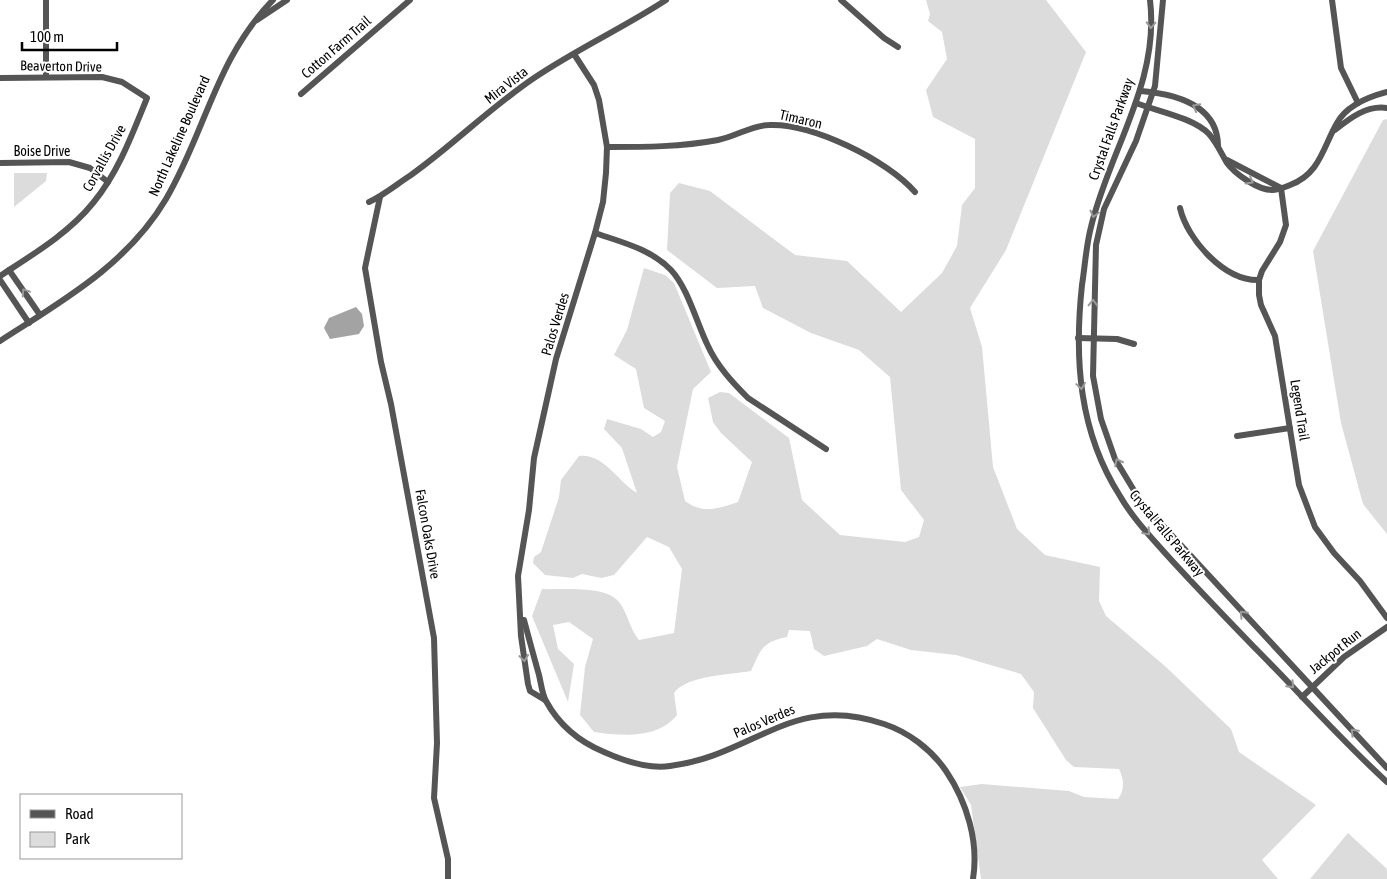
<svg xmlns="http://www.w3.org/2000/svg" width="1387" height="879" viewBox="0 0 1387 879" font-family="'Asap Condensed',sans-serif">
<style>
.green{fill:#dcdcdc}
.water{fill:#a3a3a3}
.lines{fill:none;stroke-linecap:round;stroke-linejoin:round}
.minor{stroke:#555;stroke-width:6}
.oneway{stroke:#999}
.labels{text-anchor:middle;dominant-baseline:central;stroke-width:4;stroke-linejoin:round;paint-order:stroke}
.street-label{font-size:14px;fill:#000;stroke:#fff}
</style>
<rect width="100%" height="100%" fill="#fff"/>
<g class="green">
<path d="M926,0H1046L1086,52L1006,250L970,308L982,347L993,467L1017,529L1045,555L1100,567L1099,601L1106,616L1166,667L1231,729L1239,752L1316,805L1262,860L1278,879H981L971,805L960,787L982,784L1069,791L1084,797L1118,799C1125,790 1124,779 1119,769L1074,767L1066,760L1033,708L1034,692L1021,674L956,655L911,650L877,639L867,646L824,656L814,649L810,631L789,630L787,637C762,642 761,649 751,671C730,675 687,675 674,693L677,715C658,739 622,736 594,732L580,715L585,667L593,639L569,622L553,625L558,649L574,664L568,702L532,616L542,589C561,590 606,585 619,602C628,613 629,628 639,640L674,633L682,569L669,547L647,537L614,575L601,578L582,574L573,578L545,575L533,563L534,557L541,552L559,497L561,480L579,456C604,453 618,482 637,493L622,448L604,429L607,419L641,429L653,437L661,432L665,421L644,408L636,369L614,355L627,330L644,268L665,275L674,283L711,372L693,389L677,467L685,501C703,514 717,509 738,502L752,462L721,433L713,422L708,398L720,392L729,393L789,438L802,500L840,535L905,542L919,537L924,520L901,490L890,377L859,350L811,333L763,308L755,286L717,288L667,250L670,193L679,183L710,191L795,255L847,261L901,312L942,273L957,246L962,205L975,188V139L933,117L926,90L947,59L942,32L928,21L930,14Z"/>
<polygon points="1387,119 1387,534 1363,504 1341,423 1313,251 1383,120"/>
<polygon points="14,173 47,173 46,181 14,207"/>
<polygon points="1348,833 1387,869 1387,879 1310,879"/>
</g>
<polygon class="water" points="356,307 362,314 364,326 359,334 330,339 324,328 329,318"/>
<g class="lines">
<g class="minor">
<polyline points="46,0 46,77"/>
<polyline points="841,0 884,38 898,47"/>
<path d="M1150,0C1160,82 1109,151 1091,227C1086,246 1085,266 1082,285C1074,359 1079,432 1120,496C1132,517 1149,535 1165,553C1194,585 1223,615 1253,646C1298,691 1340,739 1387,782"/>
<polyline points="1163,0 1155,86 1136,141 1104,209 1096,245 1093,376 1101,419 1115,459 1141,502 1387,768"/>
<polyline points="1332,0 1341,68 1358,103"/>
<polyline points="257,20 287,0"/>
<path d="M0,78L102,77L122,82L147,98C132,135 118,173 93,203C69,233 32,255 0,276"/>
<path d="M1141,91C1175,94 1217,105 1218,145"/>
<polyline points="301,94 410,0"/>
<path d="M1136,103C1157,111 1194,118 1209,134C1217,143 1221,153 1227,163C1235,174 1258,190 1272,190C1278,190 1285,187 1290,185C1320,174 1323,147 1337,123C1347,105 1368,97 1387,92"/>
<path d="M1335,130C1350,118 1367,105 1387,108"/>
<path d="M607,147C644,147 681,147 718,140C735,137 752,125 769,125C812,123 887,160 915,192"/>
<polyline points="1227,160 1281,188"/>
<polyline points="0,163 69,162 90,168 108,182"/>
<polyline points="1281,188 1286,225 1280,242 1262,271 1259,280 1259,295 1261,305 1275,336 1299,485 1315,527 1334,553 1360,581 1387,618"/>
<polyline points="380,197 365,268 381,362 391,404 434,638 437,743 434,798 448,859 448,879"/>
<path d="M369,202C384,195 397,184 411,175C453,145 491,107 534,78C577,49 623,28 666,0"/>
<path d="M1180,208C1187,239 1224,281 1259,280"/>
<path d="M595,233C621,242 651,249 671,270C688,288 697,324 708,346C717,366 733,383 748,398L826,449"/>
<polyline points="9,270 40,315"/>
<polyline points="0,280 29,323"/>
<polyline points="1078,338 1117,339 1134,344"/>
<path d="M0,341C62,301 127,265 166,199C205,133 216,58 273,0"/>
<polyline points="1237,436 1290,428"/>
<path d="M524,620C529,639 534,657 539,675C541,683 542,694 546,701C559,725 580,742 604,752C624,761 649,769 670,766C753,756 792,692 884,724C908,732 931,749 946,771C967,802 979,842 973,879"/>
<polyline points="1302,697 1344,657 1387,627"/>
<polyline points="545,700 530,691 528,684 521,636 518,576 529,510 534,458 556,359 595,233 603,202 606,173 607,147 599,100 594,85 574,54"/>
</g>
</g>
<defs><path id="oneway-chevron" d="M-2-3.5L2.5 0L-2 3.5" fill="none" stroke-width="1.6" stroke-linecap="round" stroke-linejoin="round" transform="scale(1.25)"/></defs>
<g class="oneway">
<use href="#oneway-chevron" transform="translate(1151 25) rotate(92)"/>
<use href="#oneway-chevron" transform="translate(1196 107) rotate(-152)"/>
<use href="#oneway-chevron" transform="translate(1250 181) rotate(31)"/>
<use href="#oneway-chevron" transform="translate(1094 214) rotate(105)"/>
<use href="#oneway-chevron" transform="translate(25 292) rotate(-124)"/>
<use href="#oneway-chevron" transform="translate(1093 303) rotate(-88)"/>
<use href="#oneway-chevron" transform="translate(1081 386) rotate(82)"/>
<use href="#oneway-chevron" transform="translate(1118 462) rotate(-117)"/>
<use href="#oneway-chevron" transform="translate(1147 532) rotate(49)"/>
<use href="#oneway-chevron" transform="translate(1243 614) rotate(-133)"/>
<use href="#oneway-chevron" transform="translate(524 658) rotate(82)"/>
<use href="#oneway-chevron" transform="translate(1291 685) rotate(47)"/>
<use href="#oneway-chevron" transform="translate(1354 732) rotate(-133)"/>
</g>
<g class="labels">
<g class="street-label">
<text transform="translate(336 47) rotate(-41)">Cotton Farm Trail</text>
<text transform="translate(61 66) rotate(1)">Beaverton Drive</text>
<text transform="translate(506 85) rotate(-38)">Mira Vista</text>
<text transform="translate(801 119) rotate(13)">Timaron</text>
<text transform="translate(1111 129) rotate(-70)">Crystal Falls Parkway</text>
<text transform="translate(179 136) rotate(-66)">North Lakeline Boulevard</text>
<text x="42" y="151">Boise Drive</text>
<text transform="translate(104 158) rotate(-61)">Corvallis Drive</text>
<text transform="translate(555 324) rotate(-73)">Palos Verdes</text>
<text transform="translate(1300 410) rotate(81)">Legend Trail</text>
<text transform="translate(1167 533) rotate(50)">Crystal Falls Parkway</text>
<text transform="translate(428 534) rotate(80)">Falcon Oaks Drive</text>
<text transform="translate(1335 651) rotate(-39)">Jackpot Run</text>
<text transform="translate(764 721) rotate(-23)">Palos Verdes</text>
</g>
</g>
<rect x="20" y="794" width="162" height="65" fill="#ffffff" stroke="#999999"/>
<rect x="30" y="810" width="25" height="8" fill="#555555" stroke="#999999"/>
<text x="65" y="819" font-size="15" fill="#000000">Road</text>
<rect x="30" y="832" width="25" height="15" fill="#dcdcdc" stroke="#999999"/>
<text x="65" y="844" font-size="15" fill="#000000">Park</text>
<path d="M22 42v8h95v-8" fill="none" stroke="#000000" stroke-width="2.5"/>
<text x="30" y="42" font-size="15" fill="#000000" stroke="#ffffff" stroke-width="4" paint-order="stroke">100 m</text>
</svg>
